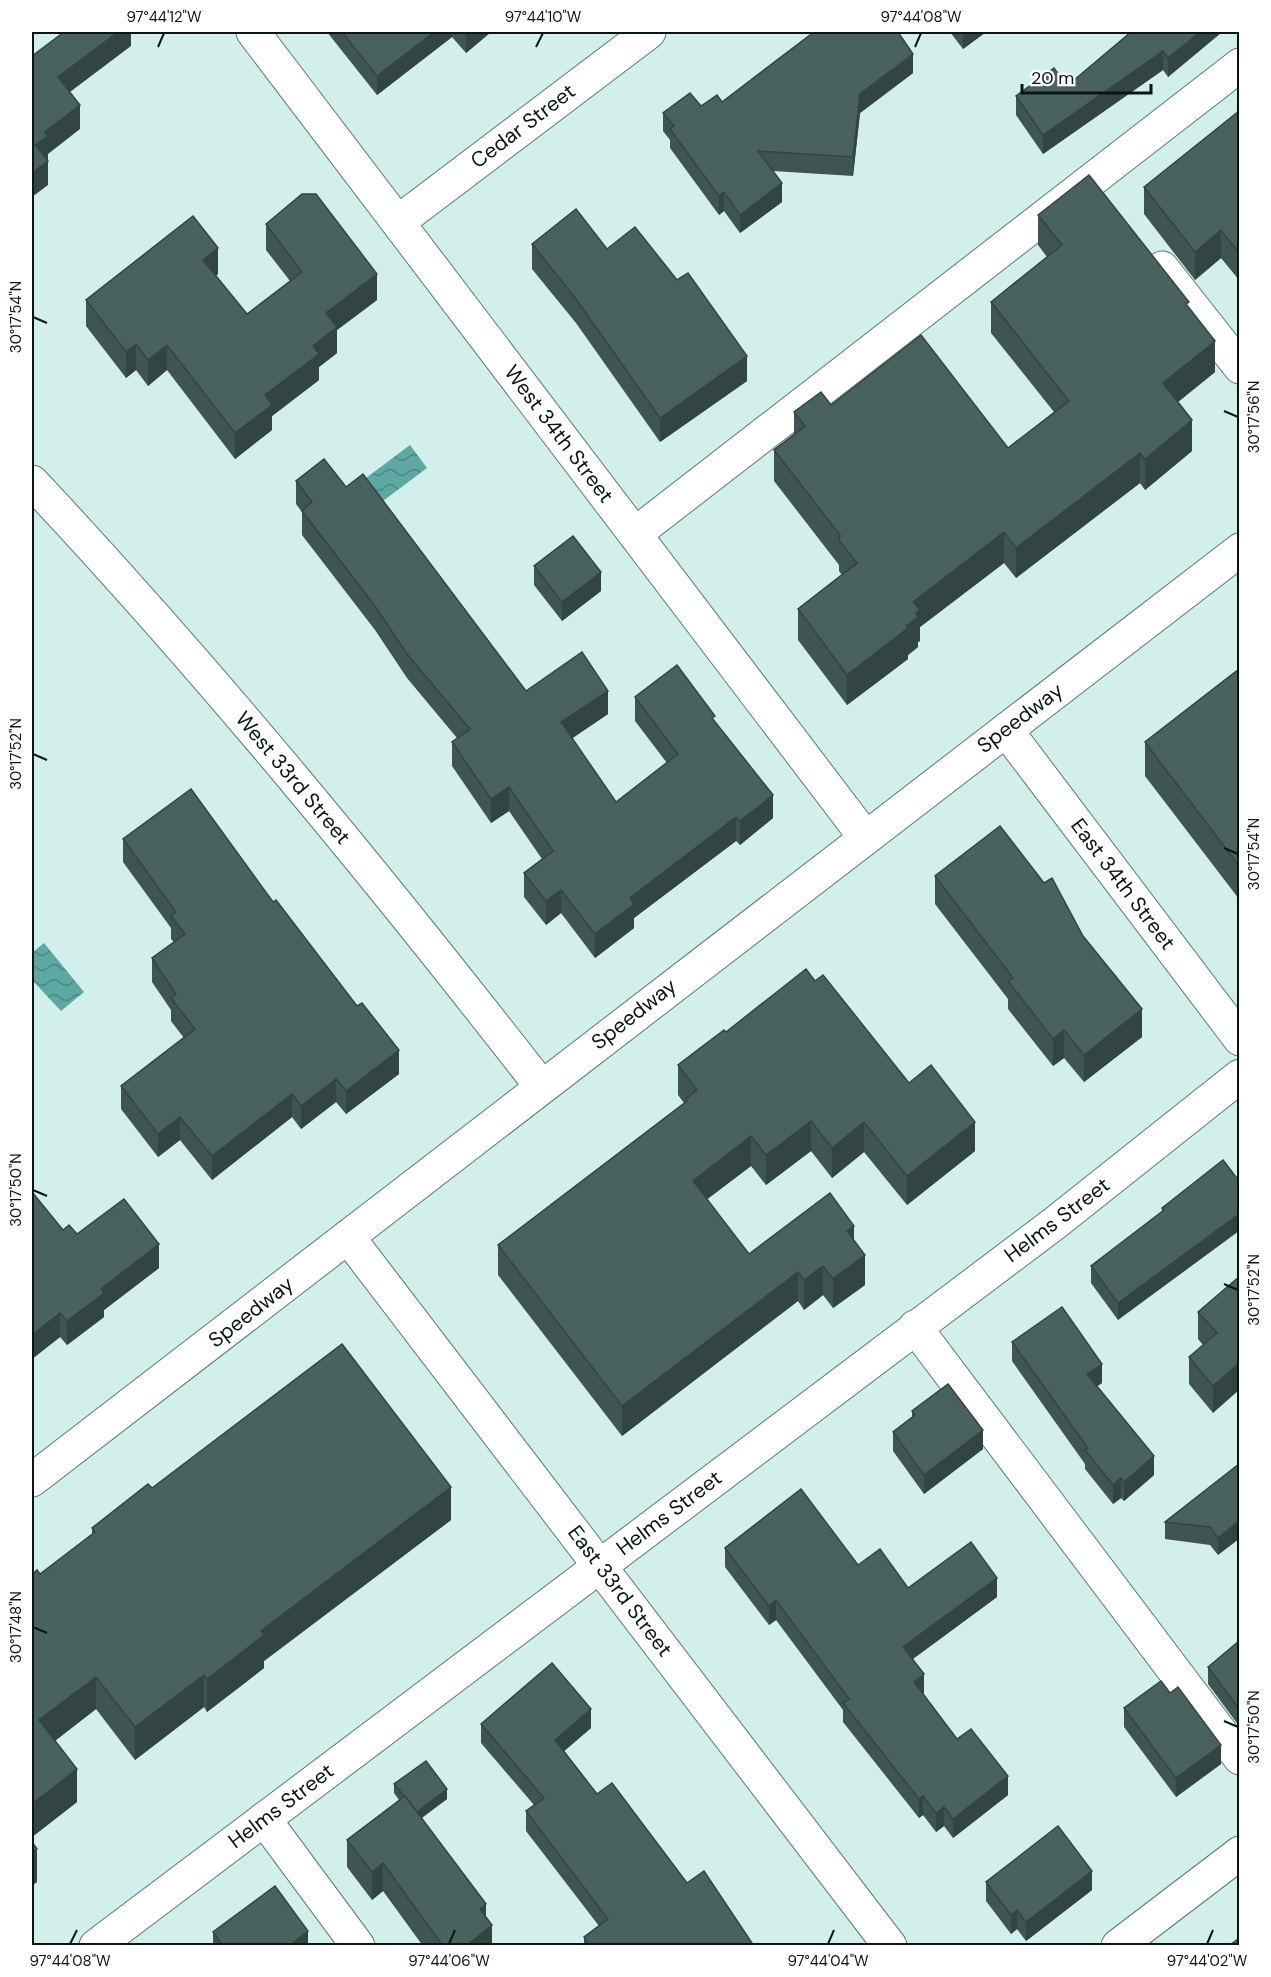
<svg xmlns="http://www.w3.org/2000/svg" width="1271" height="1977" viewBox="0 0 1271 1977" font-family="'DM Sans',sans-serif">
<style>
.water{fill:url(#water-waves)}
.lines{fill:none;stroke-linecap:round;stroke-linejoin:round}
.minor-casing{stroke:#5f7876;stroke-width:35}
.minor{stroke:#fff;stroke-width:33}
.wall{fill:#3f5453}
.shaded-wall{fill:#334543}
.building{fill:#496260;stroke:#334543;stroke-width:1.5}
.ticks{fill:none;stroke:#0b1514;stroke-width:2}
.labels{text-anchor:middle;dominant-baseline:central;stroke-width:6;stroke-linejoin:round;paint-order:stroke}
.street-label{font-size:21px;fill:#0b1514;stroke:#fff}
.neatline{fill:none;stroke:#0b1514;stroke-width:2}
.ticks-label{font-size:15px;text-anchor:middle;fill:#0b1514}
</style>
<defs>
<pattern id="water-waves" width="16" height="10" patternUnits="userSpaceOnUse" patternTransform="scale(1.5)"><rect width="16" height="10" fill="#5ea7a2"/><path d="M0 5q4-4 8 0t8 0" fill="none" stroke="#4c8783"/></pattern>
</defs>
<rect width="100%" height="100%" fill="#d3efec"/>
<g class="water">
<polygon points="410,445 427,468 379,504 362,481"/>
<polygon points="44,943 84,992 61,1011 32,980 32,953"/>
</g>
<g class="lines">
<g class="minor-casing">
<g id="minor">
<polyline points="253,32 865,837"/>
<polyline points="398,222 649,32"/>
<polyline points="1162,268 1240,367"/>
<path d="M32,482C212,674 379,878 541,1086"/>
<polyline points="635,534 1240,65"/>
<polyline points="1006,730 1240,1039"/>
<polyline points="348,1237 890,1946"/>
<polyline points="915,1327 1240,1758"/>
<polyline points="32,1480 1240,550"/>
<polyline points="264,1819 358,1946"/>
<polyline points="96,1946 1055,1223 1240,1076"/>
<polyline points="1118,1946 1240,1853"/>
</g>
</g>
<use href="#minor" class="minor"/>
</g>
<g class="wall">
<polygon points="327,32 491,32 466,53 452,37 377,95"/>
<polygon points="950,32 986,32 963,49"/>
<polygon points="1131,32 1222,32 1168,77 1163,70 1043,154 1016,115 1016,96 1067,86"/>
<polygon points="913,73 860,113 853,176 773,171 782,202 740,233 724,211 719,215 670,148 670,140 663,131 663,113"/>
<polygon points="1239,111 1239,280 1221,258 1195,280 1144,214 1144,187"/>
<polygon points="1038,215 1189,308 1215,372 1178,402 1192,451 1145,490 1140,483 1016,578 1004,563 920,627 920,641 918,642 918,647 908,655 908,659 847,705 798,640 798,609 842,575 839,571 839,565 774,481 774,450 794,434 794,412 831,405 1008,448 1054,412 991,333 991,302 1047,257 1038,245"/>
<polygon points="266,224 377,300 337,330 337,353 319,367 319,380 272,416 272,430 235,459 167,370 148,386 136,370 126,378 86,326 86,300 218,274 216,276 247,314 290,281 266,250"/>
<polygon points="532,244 607,249 747,381 660,442 576,323 532,269"/>
<polygon points="296,481 346,487 526,691 608,714 572,738 616,802 667,763 635,721 635,697 715,722 773,818 740,845 736,841 634,918 634,928 595,958 561,913 546,925 524,897 524,873 542,859 509,811 491,823 452,766 452,742 457,738 407,678 375,630 302,535 302,512 296,504"/>
<polygon points="534,566 601,591 562,621 534,585"/>
<polygon points="1239,669 1239,899 1145,776 1145,742"/>
<polygon points="123,839 399,1074 346,1114 336,1102 301,1129 292,1117 212,1180 180,1140 158,1157 121,1109 121,1086 184,1038 171,1021 171,1010 152,982 152,958 174,942 171,939 171,928 123,862"/>
<polygon points="935,876 1083,936 1142,1037 1084,1082 1064,1058 1053,1066 1008,1009 1008,999 935,904"/>
<polygon points="815,981 909,1083 975,1151 907,1205 864,1152 832,1178 811,1151 766,1185 751,1166 707,1199 749,1254 854,1241 865,1285 833,1308 823,1295 804,1310 798,1301 622,1436 498,1275 498,1245 684,1103 678,1095 678,1065 726,1032"/>
<polygon points="1223,1160 1118,1320 1091,1283 1091,1266 1162,1212 1162,1208"/>
<polygon points="63,1230 77,1234 159,1268 104,1310 104,1317 67,1345 60,1337 32,1359"/>
<polygon points="1239,1277 1213,1413 1189,1384 1189,1357 1203,1345 1198,1339 1198,1312"/>
<polygon points="1012,1342 1102,1383 1097,1386 1154,1475 1124,1501 1121,1498 1113,1504 1085,1469 1085,1464 1012,1361"/>
<polygon points="912,1411 983,1449 924,1494 893,1451 893,1432 912,1418"/>
<polygon points="1239,1464 1218,1555 1210,1545 1165,1539 1165,1522"/>
<polygon points="152,1488 451,1520 264,1661 264,1668 241,1686 207,1712 204,1707 135,1760 96,1709 55,1741 77,1802 32,1837 32,1575 40,1574 92,1534 92,1528"/>
<polygon points="725,1548 858,1565 908,1588 997,1597 913,1659 924,1693 923,1694 957,1739 1008,1795 953,1838 944,1826 936,1832 923,1815 919,1818 843,1722 843,1710 776,1620 769,1625 725,1567"/>
<polygon points="1239,1641 1239,1726 1208,1684 1208,1667"/>
<polygon points="1124,1708 1221,1764 1176,1797 1124,1727"/>
<polygon points="481,1724 591,1728 564,1751 597,1794 687,1883 754,1946 584,1946 584,1937 599,1926 526,1831 526,1811 534,1805 481,1743"/>
<polygon points="394,1784 447,1799 422,1818 486,1917 492,1946 423,1946 383,1891 372,1900 347,1867 347,1840 399,1800 394,1793"/>
<polygon points="986,1882 1092,1890 1026,1941 1017,1929 1011,1934 986,1901"/>
<polygon points="213,1932 308,1946 213,1946"/>
</g>
<g class="shaded-wall">
<polygon points="118,32 131,32 131,46 58,101 58,77"/>
<polygon points="434,32 452,32 452,37 377,95 377,76"/>
<polygon points="468,32 491,32 466,53 466,34"/>
<polygon points="963,32 986,32 963,49"/>
<polygon points="1200,32 1222,32 1168,77 1168,58"/>
<polygon points="1163,51 1163,70 1043,154 1043,135"/>
<polygon points="913,54 913,73 860,113 853,176 853,157 860,94"/>
<polygon points="80,105 80,129 48,154 48,161 35,145 45,132"/>
<polygon points="48,161 48,185 32,197 32,173"/>
<polygon points="782,183 782,202 740,233 740,215"/>
<polygon points="724,192 724,211 719,215 719,196"/>
<polygon points="1221,230 1221,258 1195,280 1195,252"/>
<polygon points="218,248 218,274 203,286 203,260"/>
<polygon points="377,274 377,300 337,330 337,353 319,367 319,380 272,416 272,430 235,459 235,433 265,395 313,346 326,313"/>
<polygon points="1215,341 1215,372 1163,414 1163,383"/>
<polygon points="136,344 136,370 126,378 126,352"/>
<polygon points="167,345 167,370 148,386 148,360"/>
<polygon points="747,356 747,381 660,442 660,418"/>
<polygon points="1192,420 1192,451 1145,490 1145,459"/>
<polygon points="1140,453 1140,483 1016,578 1016,548"/>
<polygon points="1004,532 1004,563 920,627 920,641 918,642 918,647 908,655 908,659 847,705 847,675 906,626 913,602"/>
<polygon points="601,572 601,591 562,621 562,602"/>
<polygon points="608,691 608,714 561,746 561,722"/>
<polygon points="509,787 509,811 491,823 491,799"/>
<polygon points="773,795 773,818 740,845 740,821"/>
<polygon points="736,817 736,841 634,918 634,928 595,958 595,934 630,898"/>
<polygon points="561,890 561,913 546,925 546,901"/>
<polygon points="1142,1009 1142,1037 1084,1082 1084,1055"/>
<polygon points="1064,1030 1064,1058 1053,1066 1053,1039"/>
<polygon points="399,1050 399,1074 346,1114 346,1091"/>
<polygon points="336,1079 336,1102 301,1129 301,1106"/>
<polygon points="292,1094 292,1117 212,1180 212,1156"/>
<polygon points="180,1117 180,1140 158,1157 158,1134"/>
<polygon points="811,1121 811,1151 766,1185 766,1155"/>
<polygon points="864,1122 864,1152 832,1178 832,1148"/>
<polygon points="975,1122 975,1151 907,1205 907,1176"/>
<polygon points="751,1136 751,1166 693,1210 693,1181"/>
<polygon points="1239,1214 1239,1231 1118,1320 1118,1303"/>
<polygon points="854,1226 854,1256 847,1231"/>
<polygon points="159,1244 159,1268 104,1310 104,1317 67,1345 67,1321 101,1289"/>
<polygon points="865,1255 865,1285 833,1308 833,1279"/>
<polygon points="823,1266 823,1295 804,1310 804,1280"/>
<polygon points="798,1272 798,1301 622,1436 622,1406"/>
<polygon points="60,1313 60,1337 32,1359 32,1335"/>
<polygon points="1239,1363 1239,1390 1213,1413 1213,1386"/>
<polygon points="1102,1364 1102,1383 1087,1393 1087,1374"/>
<polygon points="983,1430 983,1449 924,1494 924,1475"/>
<polygon points="1154,1456 1154,1475 1124,1501 1124,1482"/>
<polygon points="1121,1478 1121,1498 1113,1504 1113,1485"/>
<polygon points="451,1487 451,1520 264,1661 264,1668 207,1712 207,1679 261,1631"/>
<polygon points="1239,1521 1239,1539 1218,1555 1218,1538"/>
<polygon points="997,1578 997,1597 903,1666 903,1647"/>
<polygon points="776,1600 776,1620 769,1625 769,1606"/>
<polygon points="924,1674 924,1693 914,1701 914,1682"/>
<polygon points="204,1675 204,1707 135,1760 135,1727"/>
<polygon points="96,1677 96,1709 39,1753 39,1720"/>
<polygon points="591,1709 591,1728 555,1759 555,1740"/>
<polygon points="1221,1745 1221,1764 1176,1797 1176,1778"/>
<polygon points="77,1769 77,1802 32,1837 32,1804"/>
<polygon points="1008,1776 1008,1795 953,1838 953,1819"/>
<polygon points="447,1789 447,1799 415,1822 415,1813"/>
<polygon points="923,1796 923,1815 919,1818 919,1799"/>
<polygon points="944,1807 944,1826 936,1832 936,1813"/>
<polygon points="37,1849 37,1882 32,1886 32,1854"/>
<polygon points="383,1863 383,1891 372,1900 372,1872"/>
<polygon points="1092,1871 1092,1890 1026,1941 1026,1922"/>
<polygon points="486,1904 486,1930 492,1925 492,1946 466,1946 480,1909"/>
<polygon points="1017,1910 1017,1929 1011,1934 1011,1915"/>
<polygon points="308,1931 308,1946 289,1946"/>
</g>
<g class="building">
<polygon points="64,32 118,32 58,77 80,105 45,132 48,136 35,145 48,161 32,173 32,56"/>
<polygon points="342,32 434,32 377,76"/>
<polygon points="814,32 898,32 913,54 860,94 853,157 758,151 782,183 740,215 724,192 719,196 670,129 674,126 663,113 690,93 701,106 717,95 722,102"/>
<polygon points="1131,32 1200,32 1168,58 1163,51 1043,135 1016,96 1054,68 1067,86"/>
<polygon points="1239,111 1239,253 1221,230 1195,252 1144,187"/>
<polygon points="1089,175 1189,302 1186,304 1215,341 1163,383 1192,420 1145,459 1140,453 1016,548 1004,532 913,602 920,610 916,613 918,617 906,626 908,628 847,675 798,609 857,563 839,540 840,535 774,450 805,426 794,412 821,392 831,405 921,335 1008,448 1069,401 991,302 1062,245 1038,215"/>
<polygon points="302,194 316,194 377,274 326,313 337,327 313,346 319,354 265,395 272,405 235,433 167,345 148,360 136,344 126,352 86,300 193,216 218,248 203,260 247,314 302,272 266,224"/>
<polygon points="576,209 607,249 635,227 677,280 688,273 747,356 660,418 576,299 532,244"/>
<polygon points="324,459 346,487 363,474 526,691 582,652 608,691 561,722 616,802 678,754 635,697 677,665 715,716 712,718 773,795 740,821 736,817 630,898 634,904 595,934 561,890 546,901 524,873 553,851 509,787 491,799 452,742 470,729 407,654 375,606 302,511 312,502 296,481"/>
<polygon points="573,536 601,572 562,602 534,566"/>
<polygon points="1239,669 1239,866 1145,742"/>
<polygon points="191,789 273,902 276,900 357,1006 362,1003 399,1050 346,1091 336,1079 301,1106 292,1094 212,1156 180,1117 158,1134 121,1086 195,1029 171,998 176,994 152,958 185,934 171,916 176,912 123,839"/>
<polygon points="1000,826 1044,883 1052,878 1083,936 1142,1009 1084,1055 1064,1030 1053,1039 1008,981 1013,978 935,876"/>
<polygon points="806,969 815,981 823,975 909,1083 931,1065 975,1122 907,1176 864,1122 832,1148 811,1121 766,1155 751,1136 693,1181 749,1254 830,1193 854,1226 847,1231 865,1255 833,1279 823,1266 804,1280 798,1272 622,1406 498,1245 687,1101 686,1099 697,1090 678,1065 724,1030 726,1032"/>
<polygon points="1223,1160 1239,1181 1239,1214 1118,1303 1091,1266 1164,1210 1162,1208"/>
<polygon points="32,1192 63,1230 69,1225 77,1234 124,1199 159,1244 101,1289 104,1293 67,1321 60,1313 32,1335"/>
<polygon points="1239,1277 1239,1363 1213,1386 1189,1357 1217,1333 1198,1312"/>
<polygon points="1062,1307 1102,1364 1087,1374 1154,1456 1124,1482 1121,1478 1113,1485 1085,1450 1088,1448 1012,1342"/>
<polygon points="342,1344 451,1487 261,1631 264,1635 241,1653 207,1679 204,1675 135,1727 96,1677 39,1720 77,1769 32,1804 32,1575 37,1570 40,1574 95,1532 92,1528 148,1484 152,1488"/>
<polygon points="948,1384 983,1430 924,1475 893,1432 915,1415 912,1411"/>
<polygon points="1239,1464 1239,1521 1218,1538 1210,1527 1165,1522"/>
<polygon points="801,1489 858,1565 880,1549 908,1588 971,1542 997,1578 903,1647 924,1674 914,1682 957,1739 971,1729 1008,1776 953,1819 944,1807 936,1813 923,1796 919,1799 843,1703 849,1699 776,1600 769,1606 725,1548"/>
<polygon points="1239,1641 1239,1709 1208,1667"/>
<polygon points="552,1663 591,1709 555,1740 597,1794 612,1783 687,1883 704,1871 754,1946 588,1946 589,1945 584,1937 608,1919 526,1811 544,1798 481,1724"/>
<polygon points="1161,1681 1170,1693 1178,1687 1221,1745 1176,1778 1124,1708"/>
<polygon points="426,1761 447,1789 417,1812 405,1796 404,1796 394,1784"/>
<polygon points="405,1796 486,1904 480,1909 492,1925 466,1946 443,1946 383,1863 372,1872 347,1840"/>
<polygon points="1058,1826 1092,1871 1026,1922 1017,1910 1011,1915 986,1882"/>
<polygon points="32,1842 37,1849 32,1854"/>
<polygon points="275,1886 308,1931 289,1946 223,1946 213,1932"/>
<polygon points="1239,1938 1239,1946 1229,1946"/>
</g>
<path class="ticks" d="M158,47L164,33M536,47L543,33M915,47L921,33M33,317L47,323M1224,411L1238,417M33,754L47,760M1224,848L1238,854M33,1190L47,1196M1224,1284L1238,1290M33,1627L47,1633M1224,1721L1238,1727M70,1944L77,1930M449,1944L455,1930M828,1944L834,1930M1207,1944L1213,1930"/>
<g class="labels">
<g class="street-label">
<text transform="translate(523 126) rotate(-37)">Cedar Street</text>
<text transform="translate(559 434) rotate(53)">West 34th Street</text>
<text transform="translate(1020 718) rotate(-37)">Speedway</text>
<text transform="translate(293 778) rotate(50)">West 33rd Street</text>
<text transform="translate(1123 884) rotate(53)">East 34th Street</text>
<text transform="translate(634 1014) rotate(-38)">Speedway</text>
<text transform="translate(1057 1220) rotate(-37)">Helms Street</text>
<text transform="translate(251 1312) rotate(-38)">Speedway</text>
<text transform="translate(669 1513) rotate(-37)">Helms Street</text>
<text transform="translate(620 1591) rotate(53)">East 33rd Street</text>
<text transform="translate(281 1806) rotate(-37)">Helms Street</text>
</g>
</g>
<rect width="1271" height="1977" fill="none" stroke="#ffffff" stroke-width="66"/>
<path d="M1022 84v9h129v-9" fill="none" stroke="#0b1514" stroke-width="3"/>
<text x="1031" y="84" font-size="18" fill="#0b1514" stroke="#ffffff" stroke-width="4.5" paint-order="stroke">20 m</text>
<rect x="33" y="33" width="1205" height="1911" class="neatline"/>
<g class="ticks-label">
<text x="164" y="22">97°44'12"W</text>
<text x="543" y="22">97°44'10"W</text>
<text x="921" y="22">97°44'08"W</text>
<text transform="translate(16 317) rotate(-90)" y="5">30°17'54"N</text>
<text transform="translate(1254 417) rotate(-90)" y="5">30°17'56"N</text>
<text transform="translate(16 754) rotate(-90)" y="5">30°17'52"N</text>
<text transform="translate(1254 854) rotate(-90)" y="5">30°17'54"N</text>
<text transform="translate(16 1190) rotate(-90)" y="5">30°17'50"N</text>
<text transform="translate(1254 1290) rotate(-90)" y="5">30°17'52"N</text>
<text transform="translate(16 1627) rotate(-90)" y="5">30°17'48"N</text>
<text transform="translate(1254 1727) rotate(-90)" y="5">30°17'50"N</text>
<text x="70" y="1966">97°44'08"W</text>
<text x="449" y="1966">97°44'06"W</text>
<text x="828" y="1966">97°44'04"W</text>
<text x="1207" y="1966">97°44'02"W</text>
</g>
</svg>
